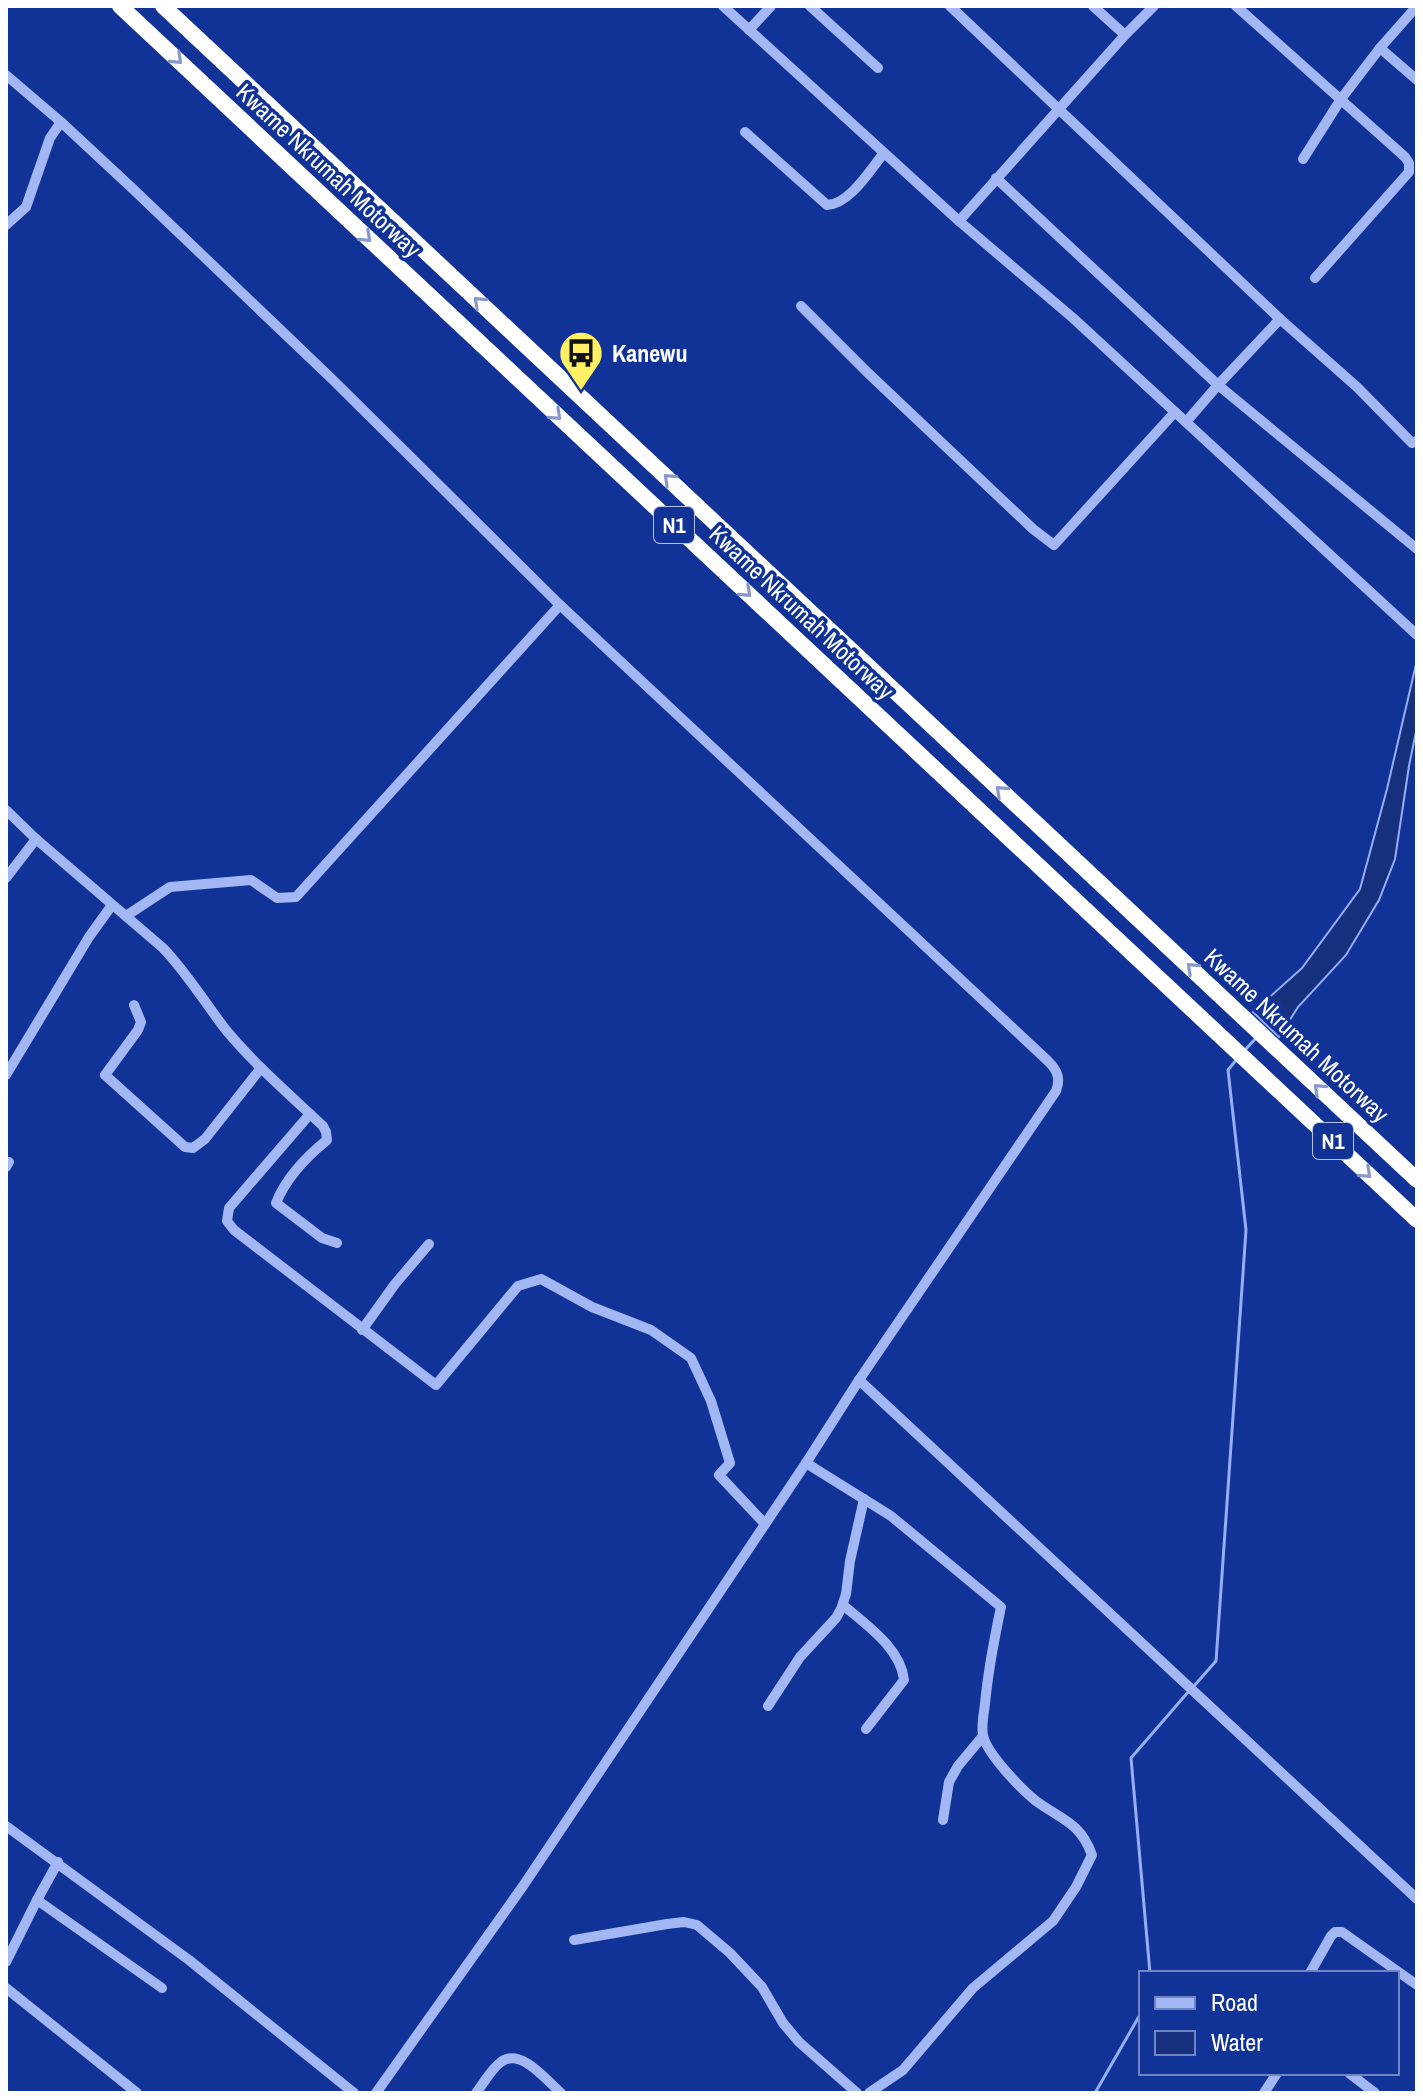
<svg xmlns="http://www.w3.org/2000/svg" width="1423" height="2099" viewBox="0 0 1423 2099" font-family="'Archivo Narrow',sans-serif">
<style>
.water{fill:#17307e;stroke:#94aff7;stroke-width:2}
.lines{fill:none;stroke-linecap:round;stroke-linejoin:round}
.stream{stroke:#94aff7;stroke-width:3}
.minor{stroke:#a2b7f4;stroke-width:10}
.highway{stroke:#fff;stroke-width:16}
.oneway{stroke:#8898cb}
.labels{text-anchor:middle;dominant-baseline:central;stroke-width:7;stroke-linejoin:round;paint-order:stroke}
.shield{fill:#113297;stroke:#b8c2e0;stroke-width:2}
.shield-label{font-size:22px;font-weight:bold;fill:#fff}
.street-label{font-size:24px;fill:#fff;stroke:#113297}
.poi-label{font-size:24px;font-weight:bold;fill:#fff;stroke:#113297;text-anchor:start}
</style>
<rect width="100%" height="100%" fill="#113297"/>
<polygon class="water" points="1417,660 1417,727 1409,766 1395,859 1379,900 1346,955 1298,1007 1279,1037 1253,1012 1302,968 1360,889 1387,789"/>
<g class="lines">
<g class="stream">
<polyline points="1245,1050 1256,1038"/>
<polyline points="1194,1686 1216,1661 1246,1230 1228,1070 1237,1059"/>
<polyline points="1150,1973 1131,1758 1189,1691"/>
<polyline points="1095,2093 1141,2013"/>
</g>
<g class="minor">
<polyline points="723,6 959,221 1073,318 1417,635"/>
<polyline points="810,6 878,68"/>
<polyline points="950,6 1280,319 1357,387 1412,443 1417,441"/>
<polyline points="1093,6 1125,35"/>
<polyline points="1236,6 1405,157 1409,163 1409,172 1315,278"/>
<polyline points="749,30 771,6"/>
<polyline points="1380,48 1417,80"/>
<path d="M6,75L61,122L133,189L332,379L560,605L1048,1061C1057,1070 1061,1078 1056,1091L859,1380L806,1463L523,1886L376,2093"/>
<path d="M745,132L827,205C850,204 870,170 884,153"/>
<polyline points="1303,159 1341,99 1380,48 1417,6"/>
<polyline points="996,178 1218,385 1417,549"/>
<polyline points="959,221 1125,35 1154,6"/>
<polyline points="6,225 26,207 50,138 61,122"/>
<polyline points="801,306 868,373 1033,529 1054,545 1175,412"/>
<polyline points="1186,422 1218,385 1280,319"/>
<path d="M6,810L36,839L163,948C187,973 205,1003 226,1030C255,1065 290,1095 323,1126L326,1132L327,1140C306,1157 286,1178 276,1203L322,1238L337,1243"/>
<polyline points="6,878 36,839"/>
<polyline points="126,916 170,887 251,880 277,898 296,897 560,605"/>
<polyline points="134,1005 141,1022 138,1030 105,1075 185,1147 193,1148 205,1139 261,1068"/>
<polyline points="6,1075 89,937 112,905"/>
<polyline points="310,1114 229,1208 227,1221 234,1230 436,1385 518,1286 541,1279 592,1307 651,1330 691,1358 711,1401 730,1463 719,1475 765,1524"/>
<polyline points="6,1167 9,1162"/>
<polyline points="362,1330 395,1284 429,1244"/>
<polyline points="859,1380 1417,1899"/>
<path d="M806,1463L891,1516L1001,1607C994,1640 988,1671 985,1704C984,1713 981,1725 983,1735C986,1753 1022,1790 1036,1801C1062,1820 1080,1822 1092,1855L1076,1887L1053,1921L973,1988L903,2070L869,2093"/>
<path d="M843,1605C865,1624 901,1648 904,1680L866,1729"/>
<polyline points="768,1706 800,1657 836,1618 841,1609 846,1594 850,1561 864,1499"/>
<polyline points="943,1820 949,1782 958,1766 983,1736"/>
<polyline points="6,1826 189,1960 354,2093"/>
<polyline points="37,1900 162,1988"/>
<polyline points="574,1940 667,1924 684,1922 697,1925 730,1953 762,1987 783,2023 799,2042 857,2093"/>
<polyline points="6,1962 37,1900 58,1862"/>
<polyline points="1310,1973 1331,1936 1335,1932 1342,1932 1417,1985"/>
<polyline points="6,1988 137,2093"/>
<polyline points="1349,2073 1375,2093"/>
<path d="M476,2093C484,2083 491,2069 501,2062C521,2047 547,2081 561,2093"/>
<polyline points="1264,2093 1277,2073"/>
</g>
<g class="highway">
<polyline points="120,6 1417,1220"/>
<polyline points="163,6 1417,1180"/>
</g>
</g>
<defs><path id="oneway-chevron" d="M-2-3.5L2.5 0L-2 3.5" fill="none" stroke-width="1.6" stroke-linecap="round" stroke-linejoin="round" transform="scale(2)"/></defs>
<g class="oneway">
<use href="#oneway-chevron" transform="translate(177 59) rotate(43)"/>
<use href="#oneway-chevron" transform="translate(366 237) rotate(43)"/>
<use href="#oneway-chevron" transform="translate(479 302) rotate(-137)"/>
<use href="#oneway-chevron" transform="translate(556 415) rotate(43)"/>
<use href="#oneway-chevron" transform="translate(669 479) rotate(-137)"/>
<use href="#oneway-chevron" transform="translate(746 592) rotate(43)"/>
<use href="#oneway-chevron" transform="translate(1001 791) rotate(-137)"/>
<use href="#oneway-chevron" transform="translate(1192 968) rotate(-137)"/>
<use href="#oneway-chevron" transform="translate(1319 1089) rotate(-137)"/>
<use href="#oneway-chevron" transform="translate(1366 1173) rotate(43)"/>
</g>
<defs>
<g id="bus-pin" transform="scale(2.3)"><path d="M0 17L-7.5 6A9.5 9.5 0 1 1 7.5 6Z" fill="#fff064" stroke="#113297"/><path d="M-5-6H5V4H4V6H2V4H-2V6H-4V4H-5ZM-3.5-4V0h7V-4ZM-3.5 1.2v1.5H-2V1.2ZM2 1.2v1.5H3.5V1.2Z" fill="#111"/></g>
</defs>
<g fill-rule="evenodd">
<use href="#bus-pin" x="581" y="353"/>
</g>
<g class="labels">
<g class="shield">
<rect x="654" y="507" width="40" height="36" rx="6"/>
<rect x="1313" y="1123" width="40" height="36" rx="6"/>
</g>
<g class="shield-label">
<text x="674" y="525">N1</text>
<text x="1333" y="1141">N1</text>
</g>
<g class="street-label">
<text transform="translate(329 170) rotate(43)">Kwame Nkrumah Motorway</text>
<text transform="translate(802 612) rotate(43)">Kwame Nkrumah Motorway</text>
<text transform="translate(1297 1035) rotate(43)">Kwame Nkrumah Motorway</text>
</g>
<g class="poi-label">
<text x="612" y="353">Kanewu</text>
</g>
</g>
<rect width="1423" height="2099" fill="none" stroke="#ffffff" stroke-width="16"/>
<rect x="1139" y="1971" width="260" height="104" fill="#113297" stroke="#7084c1" stroke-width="2"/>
<rect x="1155" y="1997" width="40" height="12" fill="#a2b7f4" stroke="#7084c1" stroke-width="2"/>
<text x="1211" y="2011" font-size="24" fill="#ffffff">Road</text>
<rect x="1155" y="2031" width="40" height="24" fill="#17307e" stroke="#7084c1" stroke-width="2"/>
<text x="1211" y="2051" font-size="24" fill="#ffffff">Water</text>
</svg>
